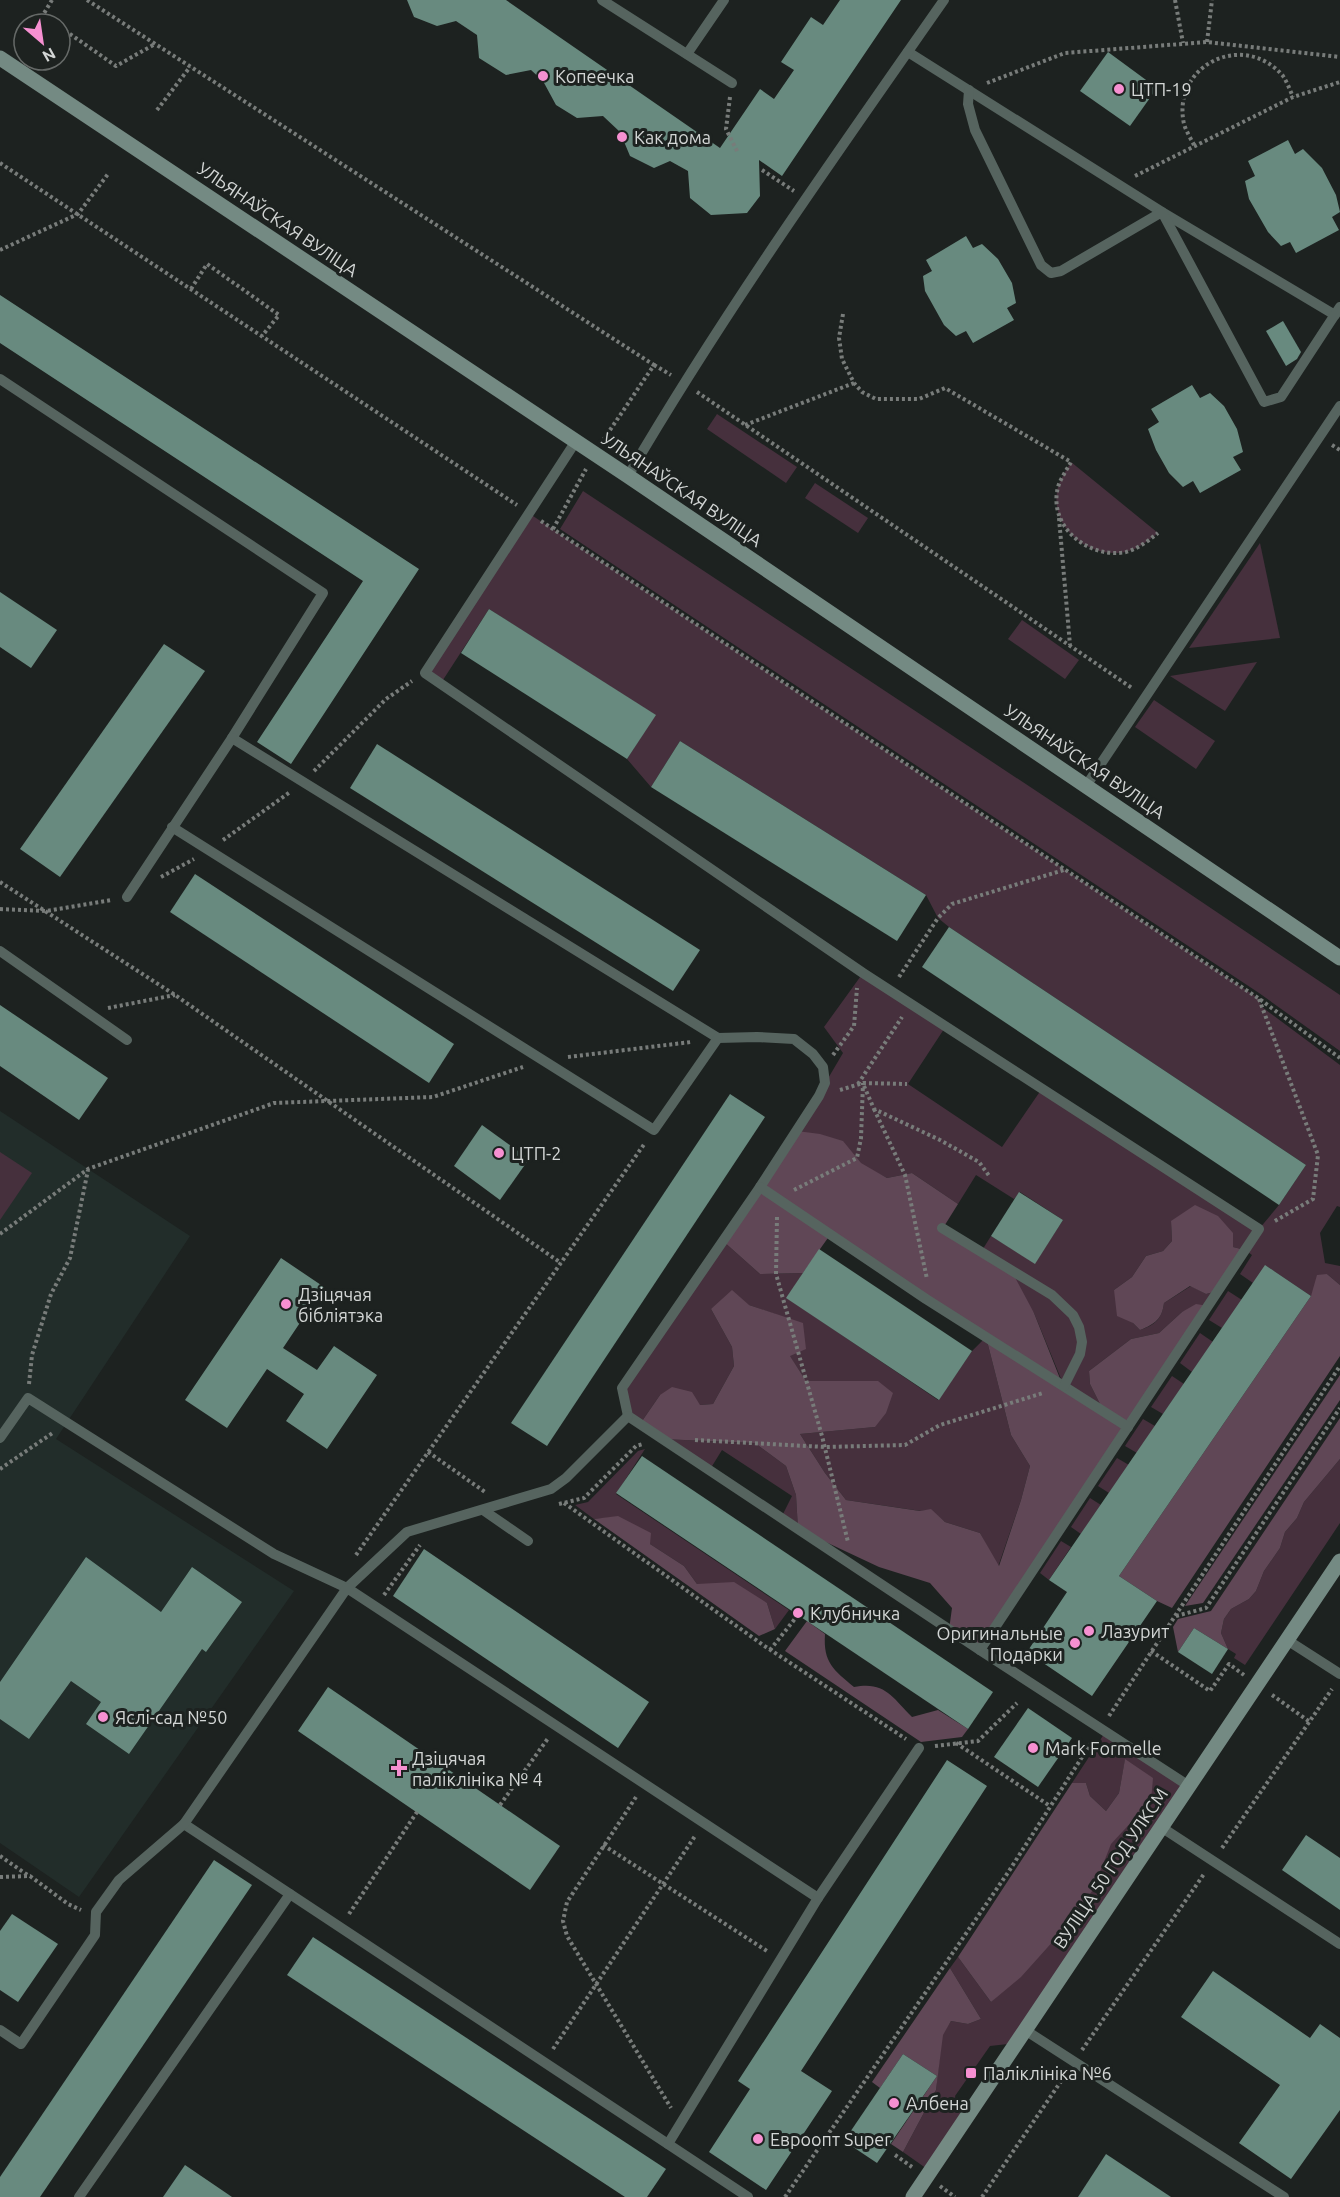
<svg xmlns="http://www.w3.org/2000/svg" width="1340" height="2197" viewBox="0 0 1340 2197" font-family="Ubuntu,sans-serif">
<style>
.built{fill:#222d2a}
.green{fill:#46303d}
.forest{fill:#604756}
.building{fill:#688a7f}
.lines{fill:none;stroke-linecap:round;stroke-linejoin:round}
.path{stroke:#787c7a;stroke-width:4;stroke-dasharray:3 3;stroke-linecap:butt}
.lane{stroke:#56645f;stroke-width:10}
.secondary{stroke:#748a83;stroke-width:15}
.poi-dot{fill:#f690d1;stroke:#1d2220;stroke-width:2}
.labels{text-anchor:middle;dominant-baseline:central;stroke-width:6;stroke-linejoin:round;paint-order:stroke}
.poi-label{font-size:18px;fill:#d3d6d5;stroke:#1d2220;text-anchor:start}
.street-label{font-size:18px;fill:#d3d6d5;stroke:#1d2220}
</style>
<rect width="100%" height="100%" fill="#1d2220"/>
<polygon class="built" points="0,1111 190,1236 56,1439 294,1591 79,1897 0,1843"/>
<g class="green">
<polygon points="717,414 797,467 786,483 707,429"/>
<path d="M1071,462L1158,533C1149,540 1138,549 1126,552C1091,559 1051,530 1057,492C1058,482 1066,471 1071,462Z"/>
<polygon points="815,483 868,518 858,533 805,498"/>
<polygon points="583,491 1077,818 1340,995 1340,1051 1259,993 560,529"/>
<path d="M530,514L1258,998L1262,1007L1340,1065V1207L1337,1206L1320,1233L1325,1263L1340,1266V1285L1327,1274L1311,1296L1266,1266L1253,1283L1240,1274L1252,1255L1245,1250L1233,1247L1171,1221L1172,1241L1163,1251L1146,1256L1132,1277L1114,1290L1133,1323L1140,1330C1155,1325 1162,1319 1164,1303L1191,1286L1206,1294L1218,1291L1208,1306L1182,1312L1159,1333L1131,1339L1089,1371L1090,1384L1104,1412L1064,1386L1034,1313L981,1252L991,1236L1035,1263L1063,1220L1020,1192L1014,1199L976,1175L958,1204L912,1173L887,1178L797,1131L843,1053L824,1027L863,973L946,1026L908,1084L1002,1147L1041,1090L1259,1229L1279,1205L1306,1165L949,927L938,918L926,895L680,741L651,787L627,759L655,715L489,609L441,683L425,673Z"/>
<polygon points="1260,543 1280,638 1189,648"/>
<polygon points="1022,620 1079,660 1065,679 1008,639"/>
<polygon points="1257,662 1225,711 1170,676"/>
<polygon points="1154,700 1215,741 1196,769 1135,727"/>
<polygon points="0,1152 32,1173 0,1220"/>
<polygon points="723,1241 760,1274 803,1273 787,1298 938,1400 972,1351 986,1337 1011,1435 1030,1466 1021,1500 998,1567 980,1533 945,1522 931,1510 921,1511 846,1500 825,1473 800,1434 875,1427 878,1381 806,1381 789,1355 775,1314 749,1305 711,1309 732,1347 734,1366 713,1404 700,1405 660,1395 640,1424 628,1416 622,1388"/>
<polygon points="1228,1291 1242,1300 1222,1328 1209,1320"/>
<polygon points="1200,1333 1213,1342 1192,1372 1180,1363"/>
<polygon points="1172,1376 1184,1384 1163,1414 1151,1407"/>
<polygon points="1143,1419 1155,1426 1137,1453 1125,1446"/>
<polygon points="661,1439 755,1443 786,1466 796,1495 798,1529 781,1518 792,1496 722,1450 709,1471"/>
<polygon points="645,1449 616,1494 789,1610 775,1629 767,1603 697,1584 684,1566 650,1544 618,1517 594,1519 575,1505 588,1502 638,1451"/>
<polygon points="1117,1458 1129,1465 1109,1493 1098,1486"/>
<polygon points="1340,1459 1340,1523 1245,1665 1234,1658 1236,1654 1228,1649 1221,1633 1224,1619 1231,1609 1249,1599 1256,1591 1264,1571 1280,1548 1285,1532 1297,1518 1304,1502"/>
<polygon points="1090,1498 1101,1505 1081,1534 1071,1527"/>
<polygon points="1061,1541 1071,1547 1049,1580 1040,1573"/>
<polygon points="1106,1731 1189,1786 1017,2043 990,2046 955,2096 963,2121 930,2171 903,2152 936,2090 942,2035 951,2021 968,2024 981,2019 950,1968 958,1957 991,2002 1093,1890 1110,1844 1151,1801 1125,1760 1119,1793 1106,1811 1090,1796 1086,1783 1072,1783"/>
</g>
<g class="forest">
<polygon points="797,1131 820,1134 843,1141 861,1163 887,1178 912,1173 958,1204 943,1228 1011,1270 1034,1313 1063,1386 1103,1410 1090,1384 1089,1371 1131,1339 1159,1333 1182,1312 1196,1304 1208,1306 980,1650 949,1630 952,1608 930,1583 879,1567 798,1529 796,1495 786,1466 755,1443 661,1439 640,1424 660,1395 672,1387 692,1392 700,1405 713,1404 734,1366 732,1347 711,1309 732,1290 749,1305 803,1323 806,1349 790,1356 806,1381 878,1381 893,1393 886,1413 875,1427 800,1434 825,1473 846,1500 920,1511 931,1509 945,1522 980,1533 999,1566 1021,1500 1030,1466 1011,1435 986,1337 830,1235 803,1273 760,1274 723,1241"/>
<path d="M1195,1205L1218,1216L1233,1233V1247L1245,1250L1218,1291L1206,1294L1190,1286L1164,1303C1162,1319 1155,1324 1140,1330L1133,1323L1117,1316L1114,1290L1132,1277L1146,1256L1163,1251L1172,1241L1171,1221Z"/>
<polygon points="1327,1274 1340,1285 1340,1356 1172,1608 1157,1601 1119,1576 1311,1296 1317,1275"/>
<polygon points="1340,1375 1340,1400 1203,1603 1185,1606"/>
<polygon points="1340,1418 1340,1459 1304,1502 1297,1518 1285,1532 1280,1548 1264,1571 1256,1591 1249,1599 1231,1609 1224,1619 1221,1633 1228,1649 1194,1628 1178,1652 1173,1627 1178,1619 1211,1611"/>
<polygon points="618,1516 651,1533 650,1544 684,1566 697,1584 734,1582 767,1603 775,1629 759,1636 594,1519"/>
<path d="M807,1621L825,1634C823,1663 834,1670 854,1687C885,1681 892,1697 912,1717L938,1710L968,1729L962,1737L921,1742L785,1651Z"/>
<polygon points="1125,1759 1153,1778 1151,1801 1111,1844 1093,1890 1064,1929 1021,1977 991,2002 958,1957 1072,1783 1086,1783 1090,1796 1106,1811 1119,1793"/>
<polygon points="950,1968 981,2019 968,2024 951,2021 943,2035 936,2090 903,2152 891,2144 937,2076 903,2054 880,2088 872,2082"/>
</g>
<g class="building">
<polygon points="407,0 506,0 720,148 760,89 774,99 794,70 781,62 811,17 823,25 840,0 901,0 782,176 759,160 760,196 747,213 711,215 690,198 688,171 670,161 654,168 630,156 620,132 603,116 577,118 556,105 543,81 531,70 506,75 479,58 477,35 456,21 437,26 414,17"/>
<polygon points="1108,52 1157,88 1130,126 1080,91"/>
<polygon points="1288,140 1295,154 1303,149 1322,168 1336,195 1340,212 1332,217 1339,230 1296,253 1290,242 1281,246 1268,232 1249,199 1245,181 1255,176 1248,161"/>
<polygon points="966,236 973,248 982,244 998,259 1012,283 1016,303 1007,308 1014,320 973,343 966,331 956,336 944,325 925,291 923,276 932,271 926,260"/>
<polygon points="0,295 419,569 291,764 257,742 363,581 0,343"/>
<polygon points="1283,321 1301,352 1297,359 1286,366 1266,331"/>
<polygon points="1192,385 1200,398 1210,393 1224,406 1237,429 1243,452 1233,457 1241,470 1200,493 1193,481 1183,487 1169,473 1156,450 1148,429 1159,422 1151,409"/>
<polygon points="0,592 57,630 31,668 0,647"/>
<polygon points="489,609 656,715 627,759 461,653"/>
<polygon points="164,644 205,671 60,877 20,849"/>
<polygon points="680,741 926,895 897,941 651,787"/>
<polygon points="377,744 700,950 673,991 350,788"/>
<polygon points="195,874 454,1044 429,1083 170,912"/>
<polygon points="949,927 1306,1165 1279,1205 922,967"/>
<polygon points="0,1005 108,1078 79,1120 0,1066"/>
<polygon points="730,1094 765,1117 547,1446 511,1423"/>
<polygon points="482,1125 529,1159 500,1200 454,1166"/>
<polygon points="1019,1192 1063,1220 1035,1264 991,1236"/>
<polygon points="819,1249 972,1351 939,1400 786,1298"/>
<polygon points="281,1258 324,1287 283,1348 317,1370 334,1346 377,1375 327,1449 286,1421 304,1394 267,1369 227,1428 185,1400"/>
<polygon points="1265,1265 1311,1296 1119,1576 1157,1601 1092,1696 1027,1652 1067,1592 1049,1580"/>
<polygon points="642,1456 993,1692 968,1729 616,1493"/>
<polygon points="424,1549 649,1702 618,1748 393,1596"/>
<polygon points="86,1557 161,1612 192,1567 242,1602 206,1652 202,1649 129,1754 86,1724 101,1702 71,1681 29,1739 0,1719 0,1682"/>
<polygon points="1194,1628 1228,1649 1212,1674 1178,1652"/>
<polygon points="328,1687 560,1846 530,1890 298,1731"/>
<polygon points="1028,1708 1072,1738 1038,1787 994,1757"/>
<polygon points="947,1760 987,1786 801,2071 832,2091 766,2190 709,2152 750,2089 738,2081"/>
<polygon points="1306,1835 1340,1858 1340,1910 1282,1870"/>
<polygon points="214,1860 252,1885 40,2197 0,2197 0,2177"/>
<polygon points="12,1914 58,1944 18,2002 0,1990 0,1931"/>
<polygon points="313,1937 666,2169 647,2197 625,2197 287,1975"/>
<polygon points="1213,1971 1310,2038 1320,2024 1340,2038 1340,2110 1291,2179 1239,2143 1280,2085 1181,2017"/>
<polygon points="903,2054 937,2076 877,2163 844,2141"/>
<polygon points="1106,2154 1171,2197 1078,2197"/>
<polygon points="185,2165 232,2197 163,2197"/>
</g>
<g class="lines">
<g class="path">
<polyline points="52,0 43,15 56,24"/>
<polyline points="87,0 654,365 604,439"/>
<polyline points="1175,0 1183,43"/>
<polyline points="60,27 116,66 155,44"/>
<polyline points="1207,42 1212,0"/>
<polyline points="987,83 1065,53 1207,42 1340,57"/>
<polyline points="730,97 726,129 738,153"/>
<polyline points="157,110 190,67"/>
<path d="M1194,145C1191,139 1186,131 1184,124C1171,65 1244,30 1283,76C1287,82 1290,90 1293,97"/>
<polyline points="0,163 517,505"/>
<polyline points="762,170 794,191"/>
<polyline points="1135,176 1293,97 1340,82"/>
<polyline points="0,250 78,214 108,174"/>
<polyline points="191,289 207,264 279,315 262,336"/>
<path d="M843,314L839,338L842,359L854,383L862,392L876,399H919L945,388L1071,462C1066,471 1058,482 1057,492C1051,530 1091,559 1126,552C1138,549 1149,540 1158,533"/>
<polyline points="654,365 671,375"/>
<polyline points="697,392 1132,688"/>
<polyline points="745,425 854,383"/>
<polyline points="1332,445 1340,450"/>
<polyline points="1059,518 1070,645"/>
<polyline points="541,521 1258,998 1340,1058"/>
<polyline points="553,529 586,469"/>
<polyline points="314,771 386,699 412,681"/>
<polyline points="223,840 290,792"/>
<polyline points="161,877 194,859"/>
<polyline points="0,882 175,995 561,1263"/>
<polyline points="0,909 46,911 111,900"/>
<polyline points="899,977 938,918 952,904 1064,870"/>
<polyline points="1259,999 1318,1155 1313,1199 1273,1222"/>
<polyline points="108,1008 175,995"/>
<polyline points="833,1055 854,1026 857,988"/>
<polyline points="568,1057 691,1042"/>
<polyline points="858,1084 902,1017"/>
<polyline points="864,1086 874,1109 940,1140 979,1162 990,1177"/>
<polyline points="840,1090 863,1083 907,1084"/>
<polyline points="874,1109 905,1175 927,1279"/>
<polyline points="794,1190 857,1158 861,1138 863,1083"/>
<polyline points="777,1217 776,1274 822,1436 848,1542"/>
<polyline points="0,1234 88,1169 274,1103 433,1097 523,1067"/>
<polyline points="29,1384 32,1355 51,1294 70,1258 88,1170"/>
<polyline points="695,1440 825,1447 905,1445 940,1425 1043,1393"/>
<polyline points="428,1452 485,1492"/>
<polyline points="0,1469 54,1432"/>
<polyline points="564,1503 763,1645 906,1739"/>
<polyline points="559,1504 584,1498 636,1446 643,1444"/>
<polyline points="356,1555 645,1143"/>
<polyline points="384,1595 420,1545"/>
<polyline points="1176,1616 1206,1608 1340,1408"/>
<polyline points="770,1650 798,1615"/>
<polyline points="1151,1651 1210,1691 1229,1664 1244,1675"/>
<polyline points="1272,1695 1310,1722"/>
<polyline points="1109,1716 1340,1366"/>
<polyline points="956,1743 1050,1806"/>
<polyline points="935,1746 978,1741 1017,1703"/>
<polyline points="636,1797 567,1902 563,1921 567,1936 671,2108"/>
<polyline points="500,1805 549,1737"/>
<polyline points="603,1845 767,1951"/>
<polyline points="1222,1848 1332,1689"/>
<polyline points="0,1856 29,1876"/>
<polyline points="0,1877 30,1876 68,1904 81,1910"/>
<polyline points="349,1914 417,1812"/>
<polyline points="553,2049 695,1836"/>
<polyline points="1082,2050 1204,1874"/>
<polyline points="895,2155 912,2167"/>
<polyline points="940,2186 955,2197"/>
<polyline points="785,2197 1009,1871 1093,1740"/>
<polyline points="982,2197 1066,2074"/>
</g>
<g class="lane">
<polyline points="602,0 732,83"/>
<polyline points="908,52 1162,212 1335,315"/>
<polyline points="687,54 724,0"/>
<polyline points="969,90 968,104 975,130 1041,265 1051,273 1061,271 1162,212 1264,402 1281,397 1340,307"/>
<polyline points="0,379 323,593 232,738 718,1038 757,1037 794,1039 813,1054 823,1067 825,1083 819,1096 760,1187 622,1388 628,1416 980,1650 1189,1786"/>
<polyline points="576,441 425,673 863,973 1259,1229 980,1650"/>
<path d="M628,476C724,312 835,156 944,0"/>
<polyline points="1086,786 1340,406"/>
<polyline points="172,827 654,1130 718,1038"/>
<polyline points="127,897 232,738"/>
<polyline points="0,951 127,1040"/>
<polyline points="760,1187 926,1299 1128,1427"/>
<polyline points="942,1228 1052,1295 1073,1315 1079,1327 1082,1342 1080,1354 1064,1386"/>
<polyline points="0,1438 28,1398 274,1554 347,1588 407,1532 551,1489 566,1478 628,1416"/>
<polyline points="483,1510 528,1541"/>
<polyline points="1287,1640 1340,1674"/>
<polyline points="184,1824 748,2197"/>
<polyline points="1161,1827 1340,1944"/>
<polyline points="0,2030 21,2044 95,1935 96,1912 119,1880 184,1824 347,1588 818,1898"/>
<polyline points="1025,2030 1284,2197"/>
<polyline points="668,2144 818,1898 919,1748"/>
<polyline points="79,2197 290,1894"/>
</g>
<g class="secondary">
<polyline points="0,58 628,476 1340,958"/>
<polyline points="913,2197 1340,1561"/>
</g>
</g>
<g class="poi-dot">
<circle cx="543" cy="76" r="6"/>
<circle cx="1119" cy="89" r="6"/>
<circle cx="622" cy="137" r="6"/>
<circle cx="499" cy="1153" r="6"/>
<circle cx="286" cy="1304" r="6"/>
<circle cx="798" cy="1613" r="6"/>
<circle cx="1089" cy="1631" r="6"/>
<circle cx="1075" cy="1643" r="6"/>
<circle cx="103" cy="1717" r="6"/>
<circle cx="1033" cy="1748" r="6"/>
<path d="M396 1759h6v6h6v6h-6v6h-6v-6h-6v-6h6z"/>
<rect x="965" y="2067" width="12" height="12" rx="3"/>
<circle cx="894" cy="2103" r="6"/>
<circle cx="758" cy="2139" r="6"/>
</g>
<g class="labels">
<g class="poi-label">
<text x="555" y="76">Копеечка</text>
<text x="1131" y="89">ЦТП-19</text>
<text x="634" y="137">Как дома</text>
<text x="511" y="1153">ЦТП-2</text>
<text x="298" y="1294">Дзіцячая<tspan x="298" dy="21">бібліятэка</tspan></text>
<text x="810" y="1613">Клубничка</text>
<text x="1101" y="1631">Лазурит</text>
<text x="1063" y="1633" text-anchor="end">Оригинальные<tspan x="1063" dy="21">Подарки</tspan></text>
<text x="115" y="1717">Яслі-сад №50</text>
<text x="1045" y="1748">Mark Formelle</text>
<text x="412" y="1758">Дзіцячая<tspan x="412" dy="21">паліклініка № 4</tspan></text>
<text x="983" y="2073">Паліклініка №6</text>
<text x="906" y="2103">Албена</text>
<text x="770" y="2139">Евроопт Super</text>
</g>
<g class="street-label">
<text transform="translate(278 219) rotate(34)">УЛЬЯНАЎСКАЯ ВУЛІЦА</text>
<text transform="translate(682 489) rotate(34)">УЛЬЯНАЎСКАЯ ВУЛІЦА</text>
<text transform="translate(1085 761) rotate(34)">УЛЬЯНАЎСКАЯ ВУЛІЦА</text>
<text transform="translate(1110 1868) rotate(-56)">ВУЛІЦА 50 ГОД УЛКСМ</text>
</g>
</g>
<g transform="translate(42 42) rotate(151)"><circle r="28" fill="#1d2220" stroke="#666a68" stroke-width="1.5"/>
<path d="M0-4.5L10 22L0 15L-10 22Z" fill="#f690d1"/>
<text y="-9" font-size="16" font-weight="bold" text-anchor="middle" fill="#d3d6d5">N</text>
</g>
</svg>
